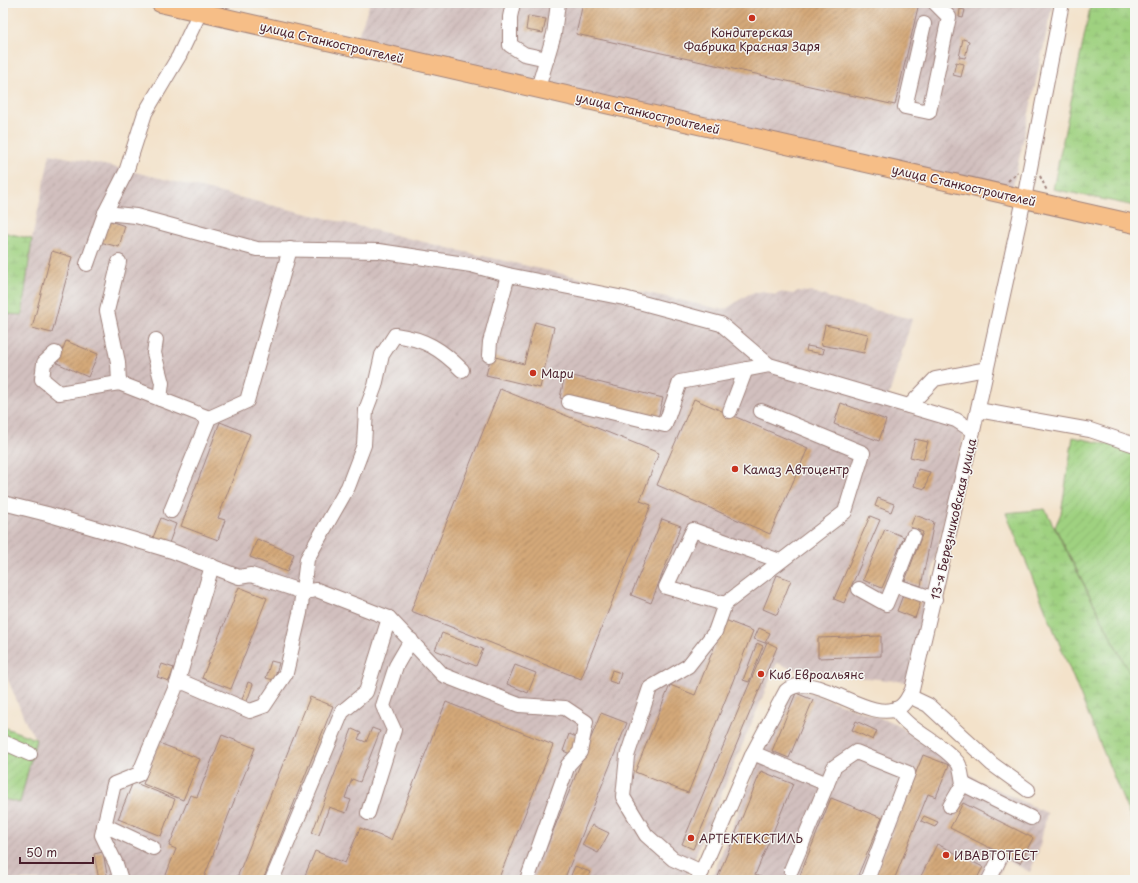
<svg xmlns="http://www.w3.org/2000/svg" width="1138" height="883" viewBox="0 0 1138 883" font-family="'Playpen Sans',sans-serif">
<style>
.industrial{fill:url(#industrial-furrows)}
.wetland{fill:url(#wetland-marsh);stroke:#747856}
.garden{fill:url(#garden-furrows);stroke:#747856}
.building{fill:url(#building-hatch)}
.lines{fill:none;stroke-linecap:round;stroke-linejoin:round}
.minor-casing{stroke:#9e807a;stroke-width:16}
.major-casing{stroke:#9e807a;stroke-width:20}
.path{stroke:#9e807a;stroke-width:2;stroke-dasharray:3 3;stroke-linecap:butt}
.minor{stroke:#fff;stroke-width:14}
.major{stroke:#f6be87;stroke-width:18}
.poi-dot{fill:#c8321e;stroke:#f6f6f2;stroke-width:1.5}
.labels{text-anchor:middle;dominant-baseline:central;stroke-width:3;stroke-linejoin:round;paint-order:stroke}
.poi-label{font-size:12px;fill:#4a1f2b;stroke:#f6f6f2;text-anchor:start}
.street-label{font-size:12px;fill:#4a1f2b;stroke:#f6f6f2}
</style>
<defs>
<pattern id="industrial-furrows" width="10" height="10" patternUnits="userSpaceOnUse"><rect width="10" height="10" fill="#d1bfbe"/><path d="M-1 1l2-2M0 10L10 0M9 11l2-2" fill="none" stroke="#b5a4a3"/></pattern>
<pattern id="wetland-marsh" width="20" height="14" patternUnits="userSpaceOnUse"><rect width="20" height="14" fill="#9fd180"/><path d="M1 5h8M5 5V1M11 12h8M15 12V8" fill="none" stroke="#8ab36f"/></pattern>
<pattern id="garden-furrows" width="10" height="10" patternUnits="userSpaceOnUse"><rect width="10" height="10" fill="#9fd180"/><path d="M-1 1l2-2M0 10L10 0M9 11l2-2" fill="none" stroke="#8ab36f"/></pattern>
<pattern id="building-hatch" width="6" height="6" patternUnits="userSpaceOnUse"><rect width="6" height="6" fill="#d4a979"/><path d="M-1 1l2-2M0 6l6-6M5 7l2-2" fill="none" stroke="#ae8963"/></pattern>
</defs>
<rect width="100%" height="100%" fill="#f6f6f2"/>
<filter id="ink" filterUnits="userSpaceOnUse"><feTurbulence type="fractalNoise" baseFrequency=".025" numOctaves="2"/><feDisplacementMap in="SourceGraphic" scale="8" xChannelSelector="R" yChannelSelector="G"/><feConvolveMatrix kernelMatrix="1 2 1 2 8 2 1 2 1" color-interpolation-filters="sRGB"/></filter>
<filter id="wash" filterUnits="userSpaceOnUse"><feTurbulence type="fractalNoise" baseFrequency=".012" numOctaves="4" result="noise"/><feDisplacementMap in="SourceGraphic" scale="16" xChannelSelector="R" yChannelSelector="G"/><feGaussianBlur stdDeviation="0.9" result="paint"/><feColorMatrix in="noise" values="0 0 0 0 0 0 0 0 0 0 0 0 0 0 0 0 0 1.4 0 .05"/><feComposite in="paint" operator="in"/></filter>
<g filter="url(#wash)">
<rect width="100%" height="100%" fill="#f3e2ca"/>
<g class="industrial">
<polygon points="370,3 1053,3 1012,191 355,44"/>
<polygon points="50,154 114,167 465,252 724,310 749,294 763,291 775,295 779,292 793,294 798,291 816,293 842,302 912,319 886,405 965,430 907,682 797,671 777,663 685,880 3,880 3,799 19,803 36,739 27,725 3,668 3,314 22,315 32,239"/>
<polygon points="800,691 816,695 894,723 979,781 1047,813 1039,850 1030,872 1006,860 996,880 707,880 714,872 766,743 790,693"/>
</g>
<g class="wetland">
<polygon points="1091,3 1135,3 1135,206 1053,189"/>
<polygon points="3,232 32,239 22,315 3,314"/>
<polygon points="1045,509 1135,684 1135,829 1006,513"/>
</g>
<g class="garden">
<polygon points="1073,437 1135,450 1135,684 1055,527 1061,513"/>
<polygon points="3,727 36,739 20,803 3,799"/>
</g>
<g id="blocks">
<g class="building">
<polygon points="583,3 919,3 895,105 576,34"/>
<polygon points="960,9 965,10 963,18 959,17"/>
<polygon points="528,16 546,19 543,33 526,30"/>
<polygon points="963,39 969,41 965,58 959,57"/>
<polygon points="956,62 964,64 961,77 953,75"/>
<polygon points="107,220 125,226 119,247 100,242"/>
<polygon points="52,251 72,257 52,333 32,328"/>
<polygon points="535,322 554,327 540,388 486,375 491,356 524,364"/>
<polygon points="825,325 868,334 864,353 821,345"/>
<polygon points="66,341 98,354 88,377 57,363"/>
<polygon points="807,346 824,349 823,354 806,351"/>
<polygon points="565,374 663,398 657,422 560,398"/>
<polygon points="500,389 659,453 640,501 651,505 581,679 411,611"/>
<polygon points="694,399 808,448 770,534 657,485"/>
<polygon points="841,403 886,420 879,441 834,424"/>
<polygon points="220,422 250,434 218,518 225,520 218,540 181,526"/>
<polygon points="915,439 928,442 923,460 910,457"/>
<polygon points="918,469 930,472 925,489 914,486"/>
<polygon points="878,498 894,504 891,512 875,506"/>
<polygon points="915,515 934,522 921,586 905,581 923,532 910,527"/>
<polygon points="870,516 880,520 844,603 834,599"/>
<polygon points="161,518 176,524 168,546 152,540"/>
<polygon points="662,519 681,526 651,603 631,595"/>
<polygon points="885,529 904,537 882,588 863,580"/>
<polygon points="257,539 294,554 287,572 250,557"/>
<polygon points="777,575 791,580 777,615 763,609"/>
<polygon points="239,587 267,598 231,689 202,678"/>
<polygon points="903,595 921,601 915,618 897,611"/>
<polygon points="725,620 753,631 688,793 635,772 670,685 695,695"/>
<polygon points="759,628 770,633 765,643 754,639"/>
<polygon points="442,633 483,649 476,666 435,650"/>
<polygon points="881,636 881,656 818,658 818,638"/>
<polygon points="767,642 777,647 693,849 682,844"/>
<polygon points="757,643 763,646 749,682 743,680"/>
<polygon points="271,661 279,663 274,680 266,678"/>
<polygon points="162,664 174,668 169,681 157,677"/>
<polygon points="515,665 536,673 528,693 507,684"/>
<polygon points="612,670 621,673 618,684 609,681"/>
<polygon points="248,682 253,684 246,704 241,702"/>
<polygon points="796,693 813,700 789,758 772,751"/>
<polygon points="310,697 333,706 263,880 236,880"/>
<polygon points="446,702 553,745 498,880 309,880 304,878 315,851 345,863 360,828 391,840"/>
<polygon points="601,713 627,723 564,880 538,880 534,878"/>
<polygon points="856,721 877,731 873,740 852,730"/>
<polygon points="372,728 380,731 360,782 352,779 345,798 351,800 346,813 329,807 319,835 312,833 352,729 361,733 358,739 366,742"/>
<polygon points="569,734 579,738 573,755 563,751"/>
<polygon points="222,735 255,748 203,880 164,880 176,849 169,846 190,795 197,797"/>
<polygon points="159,743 200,759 183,800 143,784"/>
<polygon points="923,755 949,765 936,797 928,794 894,880 873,880"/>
<polygon points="761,771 793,784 755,875 768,880 720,880 717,879"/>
<polygon points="133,782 175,799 161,836 118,819"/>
<polygon points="831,798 882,818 856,880 798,880"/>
<polygon points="963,803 1033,838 1020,863 950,828"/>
<polygon points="924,816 938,822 935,827 921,821"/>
<polygon points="592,825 609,833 598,853 582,845"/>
<polygon points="937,844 983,867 976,880 919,880"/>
<polygon points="103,852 108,880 99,880 94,854"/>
<polygon points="575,866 590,872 587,880 569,880"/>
</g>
</g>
</g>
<g filter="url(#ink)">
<use href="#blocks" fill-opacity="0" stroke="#9e807a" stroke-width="1"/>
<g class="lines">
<g class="minor-casing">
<g id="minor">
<polyline points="513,3 510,17 510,45 524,54 547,59"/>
<polyline points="924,24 905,107 929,112 949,17 935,3"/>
<polyline points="538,88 554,34 558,3"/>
<polyline points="105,213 136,216 257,249 379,251 471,265 508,275 624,298 721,324 769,365 956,420 973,431"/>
<polyline points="87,264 105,213 126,172 145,113 179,56 200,12"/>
<polyline points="156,340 154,353 162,383 160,399"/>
<polyline points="55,353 44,363 42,379 59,393 119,383 209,418"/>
<polyline points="489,355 490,342 508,275"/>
<polyline points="119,383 118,362 107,311 119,262"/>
<polyline points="569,402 665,425 680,382 769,365"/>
<polyline points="909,406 935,379 986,369"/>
<polyline points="978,410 1090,430 1135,445"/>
<polyline points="730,411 746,369"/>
<polyline points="3,503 47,514 172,551 239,577 251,575 303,592 317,590 389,618 443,675 519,705 565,708 586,722 580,752 568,765 527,880"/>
<polyline points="171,511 209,418 247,401 290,249"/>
<polyline points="913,536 894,585 935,599"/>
<polyline points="859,589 886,604 894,585"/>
<polyline points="725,604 666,587 693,530 780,561"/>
<polyline points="177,684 212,566"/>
<polyline points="909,696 928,705 992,764 1028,790"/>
<path d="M895,709C911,733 940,741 958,763C961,767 962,778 963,784L950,806"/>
<polyline points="3,742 30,754"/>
<polyline points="753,753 827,784 791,870"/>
<polyline points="827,784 834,767 856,752 908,773 867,880"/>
<polyline points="963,784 1031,818"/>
<polyline points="368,813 394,730 383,706 396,666 411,640"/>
<polyline points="104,825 153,848"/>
<polyline points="702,872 673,859 646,835 623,797 627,756 650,688 688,666 715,632 725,604 845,512 863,453 761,411"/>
<path d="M121,880L116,864L102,835L114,784L139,774L177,684L185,683L250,711L264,706L286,673L300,613L307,559L348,487L364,445L366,410L375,386L382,355L395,335C425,339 441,349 462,370"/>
<polyline points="272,880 342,712 366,692 389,618"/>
<path d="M698,880L753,753L786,691C813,667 870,726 900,707C906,703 909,696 912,690L973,431L1024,199L1062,3"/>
<polyline points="989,880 999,860"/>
</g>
</g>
<g class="major-casing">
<polyline id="major" points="160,3 1135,224"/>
</g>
<g class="path">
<polyline points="1040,176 1047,191"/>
<polyline points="1008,181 1018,172"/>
</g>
<use href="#minor" class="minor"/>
<use href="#major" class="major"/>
</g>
</g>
<g class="poi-dot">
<circle cx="752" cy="18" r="4"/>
<circle cx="533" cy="373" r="4"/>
<circle cx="735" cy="469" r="4"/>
<circle cx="761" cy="674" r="4"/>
<circle cx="691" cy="838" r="4"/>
<circle cx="946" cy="855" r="4"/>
</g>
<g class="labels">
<g class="poi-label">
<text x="752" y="32" text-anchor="middle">Кондитерская<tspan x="752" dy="14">Фабрика Красная Заря</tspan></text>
<text x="541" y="373">Мари</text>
<text x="743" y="469">Камаз Автоцентр</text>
<text x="769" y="674">Киб Евроальянс</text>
<text x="699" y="838">АРТЕКТЕКСТИЛЬ</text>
<text x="954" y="855">ИВАВТОТЕСТ</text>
</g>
<g class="street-label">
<text transform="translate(332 42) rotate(13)">улица Станкостроителей</text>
<text transform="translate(648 113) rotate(13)">улица Станкостроителей</text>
<text transform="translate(964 185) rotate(13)">улица Станкостроителей</text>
<text transform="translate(953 519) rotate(-77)">13-я Березниковская улица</text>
</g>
</g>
<rect width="1138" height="883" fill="none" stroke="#f6f6f2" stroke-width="16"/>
<path d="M20 857v6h73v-6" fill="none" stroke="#4a1f2b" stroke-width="2"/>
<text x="26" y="857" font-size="12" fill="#4a1f2b" stroke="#f6f6f2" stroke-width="3" paint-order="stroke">50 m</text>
</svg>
